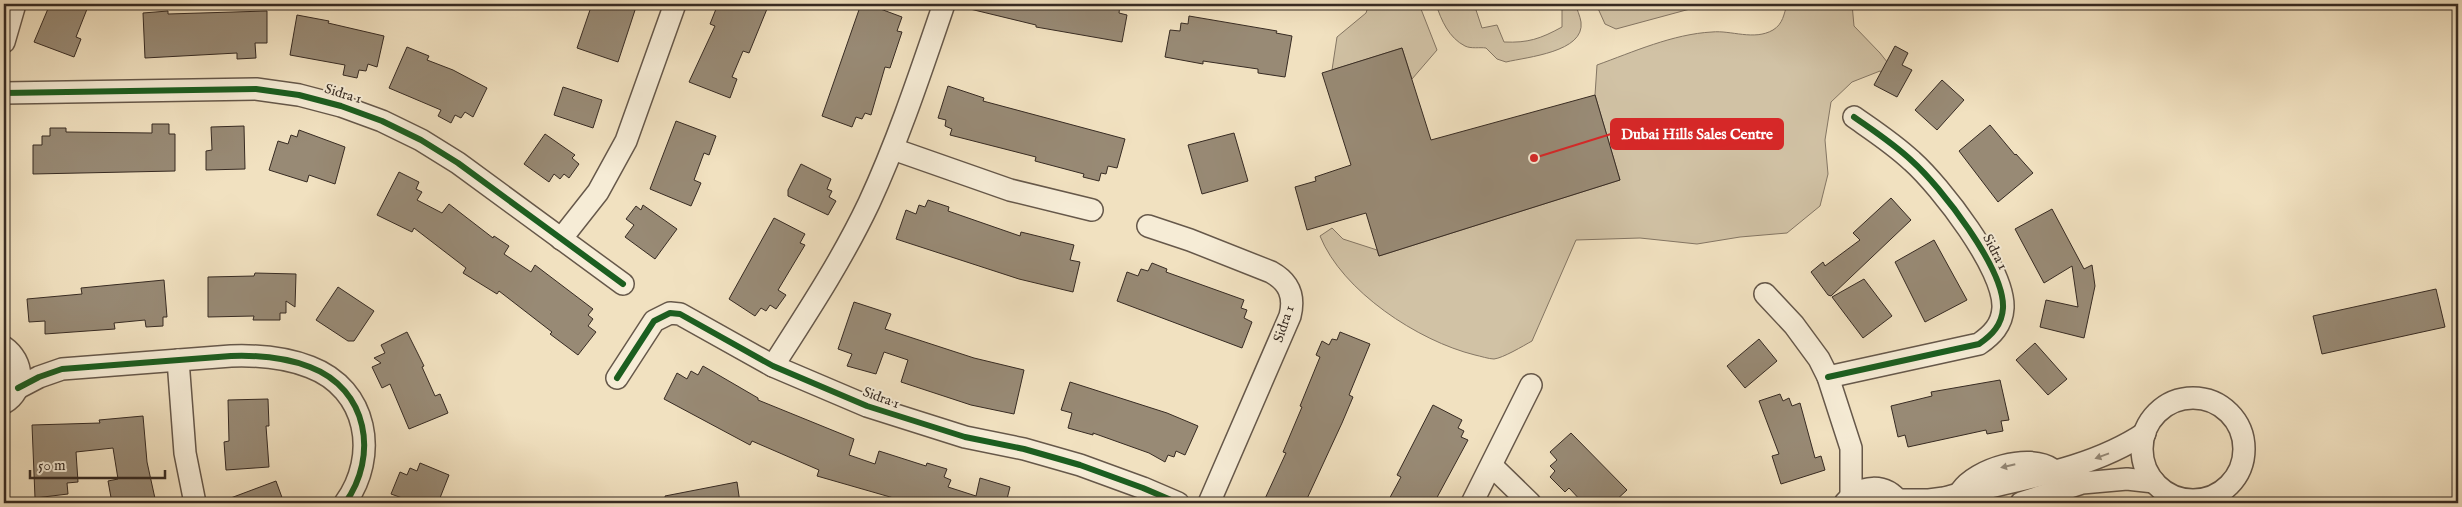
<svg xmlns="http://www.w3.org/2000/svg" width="2462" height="507" viewBox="0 0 2462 507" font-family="'IM FELL English',serif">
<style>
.green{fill:#d1c2a5;stroke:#847664}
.building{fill:#988a75;stroke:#372b23}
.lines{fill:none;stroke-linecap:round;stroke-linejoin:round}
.minor-casing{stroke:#66584a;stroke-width:24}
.minor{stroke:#f6ecd6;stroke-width:21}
.cycleway-casing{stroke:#f6ecd6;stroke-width:9}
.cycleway{stroke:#1b5e20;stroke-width:6}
.oneway{fill:#968c7c}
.labels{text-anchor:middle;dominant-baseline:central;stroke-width:4;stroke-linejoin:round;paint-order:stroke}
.street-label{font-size:14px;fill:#372b23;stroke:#f6ecd6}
.leader{fill:none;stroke:#d62828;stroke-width:2}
.callout-dot{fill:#d62828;stroke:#f6ecd6;stroke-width:2}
.callout{fill:#d62828;stroke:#d62828;stroke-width:2}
.callout-label{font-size:15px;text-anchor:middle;font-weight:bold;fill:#fff}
</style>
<rect width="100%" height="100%" fill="#f1e1c0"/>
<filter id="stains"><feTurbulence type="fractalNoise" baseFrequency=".004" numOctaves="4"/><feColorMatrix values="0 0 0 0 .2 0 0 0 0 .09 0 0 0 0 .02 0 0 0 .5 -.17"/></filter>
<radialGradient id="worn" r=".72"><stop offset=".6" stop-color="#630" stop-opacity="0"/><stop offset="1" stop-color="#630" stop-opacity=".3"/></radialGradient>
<g class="green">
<polygon points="1369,4 1419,4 1437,50 1412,79 1402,48 1332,70 1337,37 1366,13"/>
<path d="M1436,4H1474L1482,28L1497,25L1504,42C1528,43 1540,39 1562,27V4H1575C1577,9 1580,16 1581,22C1585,52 1527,57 1506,62L1497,59L1486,48C1480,47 1471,49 1465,46C1449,38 1441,20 1436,4Z"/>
<polygon points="1596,4 1757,4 1755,7 1701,6 1616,29 1605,24"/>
<path d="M1787,4H1852L1854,26L1880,53L1899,77L1898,82L1880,71L1852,82L1831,102L1825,140L1828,174L1820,206L1787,233L1740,237L1697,244L1640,238L1576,240L1532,341C1523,346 1503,358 1494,359C1489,359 1480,356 1475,355C1418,341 1342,291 1320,236L1332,228L1343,239L1377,250L1379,256L1620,180L1595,95L1597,65C1633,52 1673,34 1712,32C1731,30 1754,41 1773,30C1783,24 1784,14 1787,4Z"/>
</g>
<g class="building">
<polygon points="50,4 89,4 76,37 81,39 74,57 34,42"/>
<polygon points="592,4 637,4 618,62 577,48"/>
<polygon points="718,4 769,4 749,53 743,51 732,77 737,79 730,98 689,82 715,26 710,24"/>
<polygon points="861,4 867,4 902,17 897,31 902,32 890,68 885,67 871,115 865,113 862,119 856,117 852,127 822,116"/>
<polygon points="971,4 1120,4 1119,13 1127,15 1122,42 1036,27 1036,25 970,9"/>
<polygon points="168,11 168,14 267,11 267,43 255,43 256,58 237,59 237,53 145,58 143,13"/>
<polygon points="297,15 329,21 328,23 384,36 377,67 368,64 366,71 359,70 357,78 343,75 345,65 290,55"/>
<polygon points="1189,16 1277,31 1276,33 1292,36 1285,77 1258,73 1258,69 1203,61 1203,64 1165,57 1170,30 1180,31 1181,23 1188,24"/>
<polygon points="1895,46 1908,53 1902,65 1912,70 1897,97 1874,85"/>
<polygon points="407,47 429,56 427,60 453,70 487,88 473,117 465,112 461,118 455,115 451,123 438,116 441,110 389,88"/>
<polygon points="1402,48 1431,140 1595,95 1620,180 1379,256 1366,213 1307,230 1295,187 1316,181 1315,177 1351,165 1322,73"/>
<polygon points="1942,80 1964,100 1937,130 1915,110"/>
<polygon points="948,86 984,98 983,101 1125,139 1117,168 1108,166 1106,174 1101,173 1099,181 1083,177 1084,174 1035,161 1036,157 950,135 952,129 945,126 946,120 938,118"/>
<polygon points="563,87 602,100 593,128 554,115"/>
<polygon points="676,121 716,136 709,155 704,153 694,180 701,183 691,206 650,189"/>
<polygon points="152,124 169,124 169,134 175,134 175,171 33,174 33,145 42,145 42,136 50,136 50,128 66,128 66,132 152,133"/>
<polygon points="1990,125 2015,155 2016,154 2033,173 1998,202 1959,151"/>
<polygon points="244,126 245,169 206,170 206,151 212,150 211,127"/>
<polygon points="299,130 345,147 335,184 309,175 307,182 269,170 278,141 288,144 291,135 297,137"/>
<polygon points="1234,133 1248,181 1202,194 1188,145"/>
<polygon points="545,134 575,155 572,158 579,164 569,178 564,174 560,179 554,174 549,182 524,164"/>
<polygon points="801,164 831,179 827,189 832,191 829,197 836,201 828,215 788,196 788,190"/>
<polygon points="399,172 419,182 416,189 422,192 417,200 442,213 449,204 493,238 494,236 509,246 504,254 531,272 535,265 593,309 588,315 593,319 588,326 596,332 578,355 550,334 552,332 499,291 497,294 463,273 466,268 414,228 412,232 377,215"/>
<polygon points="1891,198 1911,220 1831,296 1828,295 1811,272 1823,262 1825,266 1860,240 1853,233"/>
<polygon points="928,200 949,207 948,211 1020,236 1021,232 1074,245 1070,260 1080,262 1073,292 1019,279 896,239 906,210 916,214 919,205 925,207"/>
<polygon points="643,205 677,229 655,259 625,237 634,225 626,219 636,206 641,210"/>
<polygon points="2052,209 2084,269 2092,265 2095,286 2084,338 2040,327 2046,300 2078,307 2072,266 2044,283 2015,229"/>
<polygon points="774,218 805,234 800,243 805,245 778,290 786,295 776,309 770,305 766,311 761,308 755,316 729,299"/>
<polygon points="1934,240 1967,300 1925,322 1895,262"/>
<polygon points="1152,263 1167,269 1166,272 1244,300 1241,308 1247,310 1244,318 1252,322 1242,348 1117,301 1127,272 1138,276 1141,269 1148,271"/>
<polygon points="255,273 296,274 295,307 286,301 286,313 280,313 280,320 253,320 254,316 208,317 208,277 254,276"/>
<polygon points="1864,279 1892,316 1863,338 1832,297"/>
<polygon points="164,280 167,317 163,317 163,326 146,327 145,320 114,323 115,329 45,334 45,321 29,322 27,299 82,294 81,288"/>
<polygon points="338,287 374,311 354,341 348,341 316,320"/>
<polygon points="2436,289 2445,327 2322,354 2313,316"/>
<polygon points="854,302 891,314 885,329 974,358 1024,370 1014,414 971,405 901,382 908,360 884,352 876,374 847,366 852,354 838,349"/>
<polygon points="407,332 424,366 422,367 435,396 440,394 448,413 409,429 390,384 382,388 372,367 381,363 374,358 385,353 381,345"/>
<polygon points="1340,332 1370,344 1349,395 1353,397 1342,423 1305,503 1263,503 1286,453 1283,452 1302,407 1300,406 1320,357 1316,355 1322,341 1329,345 1332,339 1337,340"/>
<polygon points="1759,339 1777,361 1745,388 1727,366"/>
<polygon points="2035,343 2067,379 2048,395 2016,360"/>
<polygon points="703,366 758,398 758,400 854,439 849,455 875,464 879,451 926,466 927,463 947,469 944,477 951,480 948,487 976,496 980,478 1010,487 1006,503 911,503 817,476 819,470 752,441 750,445 664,399 677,373 687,379 691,371 698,375"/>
<polygon points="2000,380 2009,420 2001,421 2003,431 1987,434 1986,430 1908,447 1905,435 1898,437 1891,406 1932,396 1931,392"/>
<polygon points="1070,382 1167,413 1198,426 1185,455 1176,451 1174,457 1168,455 1165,462 1149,453 1093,433 1093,435 1068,428 1072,413 1061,410"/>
<polygon points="1780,394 1783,401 1789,398 1792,406 1800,403 1815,458 1821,456 1825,470 1781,484 1772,456 1779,454 1759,401"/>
<polygon points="268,399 269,426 266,426 269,467 226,470 224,442 229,441 228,400"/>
<polygon points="1433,405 1462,420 1458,428 1464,431 1461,437 1468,440 1434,503 1387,503 1401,477 1397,475"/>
<polygon points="143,416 147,462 156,503 112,503 108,481 118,479 113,448 76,452 78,482 67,483 68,494 35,498 32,425 100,423 99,420"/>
<polygon points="1571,433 1627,490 1613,503 1583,503 1569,488 1565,492 1550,477 1555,471 1550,466 1557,460 1550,452"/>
<polygon points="420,463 449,475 438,503 416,503 391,494 400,472 407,475 410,468 417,471"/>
<polygon points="276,481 284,503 221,503 220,502"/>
<polygon points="737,482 740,503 666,503 665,496"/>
</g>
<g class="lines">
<g class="minor-casing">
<g id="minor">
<polyline points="4,42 15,4"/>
<polyline points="4,93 256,89 299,95 341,106 382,121 421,140 458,163 623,284"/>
<polyline points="893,149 1010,190 1092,210"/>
<path d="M1148,226L1190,240L1271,272C1289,282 1295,296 1290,316L1209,503"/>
<polyline points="561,239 598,192 626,141 675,4"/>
<polyline points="1765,294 1794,325 1819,359 1828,377 1851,448 1851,496"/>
<path d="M4,347C24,361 26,390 4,403"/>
<polyline points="178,360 185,453 195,503"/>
<path d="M773,366C807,313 842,260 869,203C899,138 921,71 944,4"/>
<path d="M1828,377L1979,344C1992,335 2002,325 2003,308C2005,269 1940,186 1912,161C1894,144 1874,131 1854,117"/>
<polyline points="617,378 654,321 670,313 680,314 773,366 867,406 965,437 1024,449 1080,465 1143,488 1178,503"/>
<path d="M18,388L39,377L62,369L231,356C258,355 284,357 310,367C368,389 379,456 345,503"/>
<circle cx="2193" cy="449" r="51"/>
<polyline points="1492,466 1530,503"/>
<path d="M1961,491C1976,469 2029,453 2052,469"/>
<path d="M1898,500H1929L1944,498C2011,480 2087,472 2145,433"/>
<polyline points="1472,503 1531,385"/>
<path d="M1845,503C1860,485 1885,482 1900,503"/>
<polyline points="2021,503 2082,483 2127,479 2154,482"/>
</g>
</g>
<use href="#minor" class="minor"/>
<g class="cycleway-casing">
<g id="cycleway">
<polyline points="4,93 256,89 299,95 341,106 382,121 421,140 458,163 623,284"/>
<path d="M1828,377L1979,344C1992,335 2002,325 2003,308C2005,269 1940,186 1912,161C1894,144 1874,131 1854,117"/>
<polyline points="617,378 654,321 670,313 680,314 773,366 867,406 965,437 1024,449 1080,465 1143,488 1178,503"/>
<path d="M18,388L39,377L62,369L231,356C258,355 284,357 310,367C368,389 379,456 345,503"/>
</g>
</g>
<use href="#cycleway" class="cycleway"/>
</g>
<defs><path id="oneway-solid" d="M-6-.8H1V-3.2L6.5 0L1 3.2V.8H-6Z" transform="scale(1.25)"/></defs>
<g class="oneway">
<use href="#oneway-solid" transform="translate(2102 456) rotate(160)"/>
<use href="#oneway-solid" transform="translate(2008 466) rotate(167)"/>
</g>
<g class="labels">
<g class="street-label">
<text transform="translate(343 94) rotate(17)">Sidra 1</text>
<text transform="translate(1995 252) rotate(63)">Sidra 1</text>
<text transform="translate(1284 324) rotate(-71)">Sidra 1</text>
<text transform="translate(881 398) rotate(20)">Sidra 1</text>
</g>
</g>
<path class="leader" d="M1534 158L1611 134"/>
<circle class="callout-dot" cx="1534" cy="158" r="5"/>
<rect class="callout" x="1611" y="119" width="172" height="30" rx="5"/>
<g class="callout-label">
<text x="1697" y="139">Dubai Hills Sales Centre</text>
</g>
<rect width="2462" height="507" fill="none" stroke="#f1e1c0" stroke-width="20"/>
<rect x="5" y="5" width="2452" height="497" fill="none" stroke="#372b23" stroke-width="2.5"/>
<rect x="10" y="10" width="2442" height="487" fill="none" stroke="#372b23"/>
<path d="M30 470v8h135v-8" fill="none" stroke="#372b23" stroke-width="2.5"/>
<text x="38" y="470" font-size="15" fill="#372b23" stroke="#f6ecd6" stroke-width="4" paint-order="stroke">50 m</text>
<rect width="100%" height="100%" filter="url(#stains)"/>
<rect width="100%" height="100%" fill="url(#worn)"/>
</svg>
